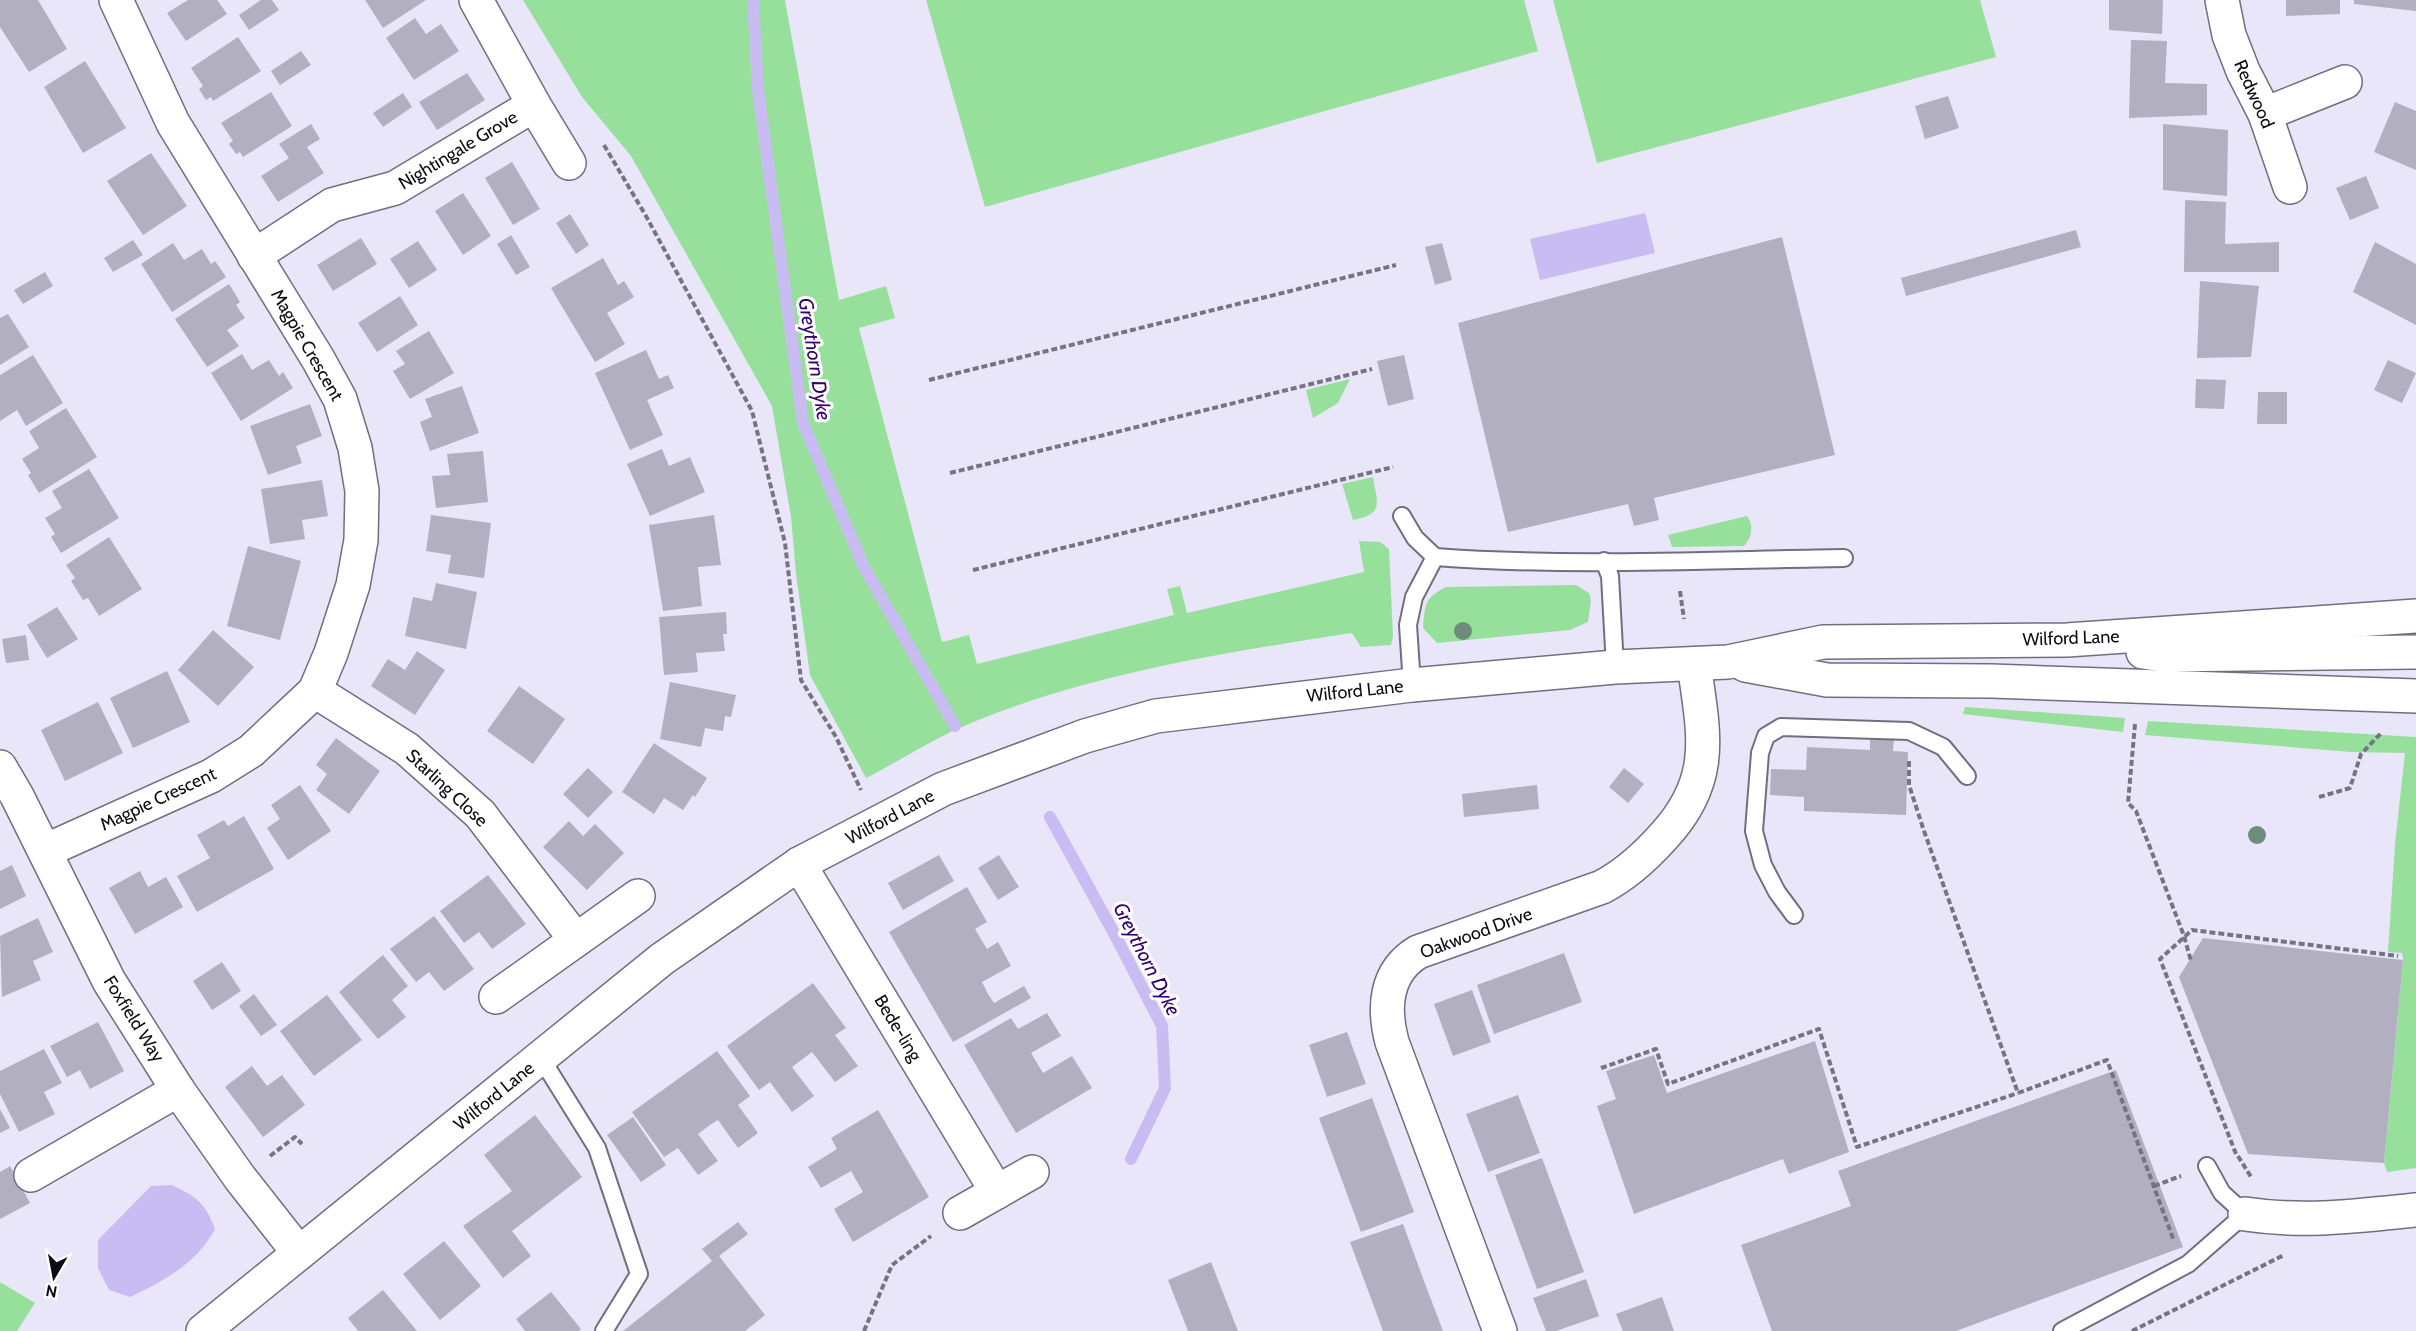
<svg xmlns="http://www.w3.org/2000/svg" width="2416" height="1331" viewBox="0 0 2416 1331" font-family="Cabin,sans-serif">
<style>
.green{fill:#97e09c}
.water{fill:#c8bcf2}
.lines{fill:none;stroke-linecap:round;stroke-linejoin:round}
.stream{stroke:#c8bcf2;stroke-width:12}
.building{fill:#b2afc1}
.lane-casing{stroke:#716e7f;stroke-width:20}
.street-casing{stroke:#716e7f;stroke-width:36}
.secondary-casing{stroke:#716e7f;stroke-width:36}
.path{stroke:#777481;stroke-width:4;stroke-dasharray:6 3;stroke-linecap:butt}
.lane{stroke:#fff;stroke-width:16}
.street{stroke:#fff;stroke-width:33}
.secondary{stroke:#fff;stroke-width:33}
.tree{fill:#6e8c7c}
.labels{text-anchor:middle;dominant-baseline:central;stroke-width:6;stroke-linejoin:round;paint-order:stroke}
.street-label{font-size:18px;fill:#0e0c12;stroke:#fff}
.water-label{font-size:20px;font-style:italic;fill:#34016d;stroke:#fff}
</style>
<rect width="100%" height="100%" fill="#eae6fa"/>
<g class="green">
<path d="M523,0H785L839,300L886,286L895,318L859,328L942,642L969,635L977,664L1174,615L1167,589L1180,586L1187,613L1364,572L1359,541L1380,542L1389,549L1393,636L1391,645L1361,647L1352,633C1222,653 1093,673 971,723C935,738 901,760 866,778L810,675L796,574L791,517L772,406L631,156L582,97Z"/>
<polygon points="926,0 1524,0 1538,51 985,207"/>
<polygon points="1553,0 1980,0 1996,57 1597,163"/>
<polygon points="1350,379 1338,403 1313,418 1306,390"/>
<path d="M1373,477C1377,503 1385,514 1353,520L1342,484Z"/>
<path d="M1747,516C1754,525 1752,538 1744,546L1672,547L1668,535Z"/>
<path d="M1576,585L1589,593L1591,601L1588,622L1570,630L1437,643L1423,628C1425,605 1424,598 1446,587Z"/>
<polygon points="1965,707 2125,718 2123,732 1963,714"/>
<polygon points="2148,721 2416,737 2416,1168 2387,1172 2384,1163 2403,960 2402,953 2388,952 2395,844 2405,753 2351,752 2145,735"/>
<polygon points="0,1282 35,1303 17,1331 0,1331"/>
</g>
<g class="water">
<polygon points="1645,213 1655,253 1540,280 1530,239"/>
<path d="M172,1185C197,1197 205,1203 215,1229C197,1263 164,1281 130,1297L109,1290L98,1268V1240L151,1186Z"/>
</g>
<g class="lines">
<g class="stream">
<polyline points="753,0 758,90 803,423 864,567 955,726"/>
<polyline points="1050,817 1115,935 1162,1026 1165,1088 1131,1159"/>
</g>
</g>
<g class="building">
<polygon points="0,0 38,0 67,49 29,72 0,27"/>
<polygon points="188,0 217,0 227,14 186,41 167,13"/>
<polygon points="261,0 272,0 279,10 249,30 239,15"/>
<polygon points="365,0 426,0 383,28"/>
<polygon points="2109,0 2163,0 2162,34 2109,30"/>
<polygon points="2286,0 2340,0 2340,14 2286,16"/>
<polygon points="2354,0 2416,0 2416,11 2354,4"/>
<polygon points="415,18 426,34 441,24 459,51 414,80 386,38"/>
<polygon points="238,37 261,71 213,101 211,97 206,100 199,89 203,86 191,68"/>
<polygon points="2131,40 2167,41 2165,83 2207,84 2207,115 2129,118"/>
<polygon points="301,51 311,65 280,85 271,71"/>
<polygon points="85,61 126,128 83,153 44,87"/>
<polygon points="467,73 485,100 437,130 419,102"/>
<polygon points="271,92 292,126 243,157 240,152 236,154 229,144 233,141 221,123"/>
<polygon points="403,93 412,107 383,127 373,113"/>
<polygon points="1948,96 1959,128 1925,139 1915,106"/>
<polygon points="2395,102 2416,111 2416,170 2374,152"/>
<polygon points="311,124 320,139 307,147 324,173 278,202 261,176 289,158 279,144"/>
<polygon points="2163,124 2228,130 2227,196 2163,190"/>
<polygon points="151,153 187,206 143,235 107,181"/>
<polygon points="512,162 540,209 513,225 485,178"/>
<polygon points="2366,176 2379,208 2350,220 2336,188"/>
<polygon points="463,193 491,236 463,255 435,211"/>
<polygon points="2185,200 2226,202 2225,244 2279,242 2279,272 2184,272"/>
<polygon points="570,214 589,245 576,254 556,223"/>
<polygon points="2076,230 2081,247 1906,296 1901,278"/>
<polygon points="511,235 530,267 516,275 497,244"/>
<polygon points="1782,237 1835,455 1654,498 1659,520 1634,526 1628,504 1508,532 1458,323"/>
<polygon points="361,238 377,264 333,291 317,265"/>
<polygon points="133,240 143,255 113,272 104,258"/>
<polygon points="418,241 437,270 409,288 390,259"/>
<polygon points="2375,242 2416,264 2416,325 2353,292"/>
<polygon points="173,243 184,260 202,249 211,264 215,261 226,277 172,312 141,264"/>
<polygon points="1442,243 1452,280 1435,285 1425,247"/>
<polygon points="603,258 618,285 624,281 634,297 607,313 625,344 595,362 551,288"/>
<polygon points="45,272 53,286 23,304 14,290"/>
<polygon points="2200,281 2259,286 2251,357 2197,358"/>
<polygon points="229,284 240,302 236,305 245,318 227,330 239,346 207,367 175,319"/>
<polygon points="400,296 418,325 377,352 358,323"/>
<polygon points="8,314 29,347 0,365 0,318"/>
<polygon points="429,331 454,373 410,399 393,371 405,364 396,351"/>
<polygon points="646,350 659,379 668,375 674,388 647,400 663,435 630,450 595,373"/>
<polygon points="242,354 252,370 269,360 279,376 283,372 293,388 241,421 211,373"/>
<polygon points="33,355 63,403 26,426 17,410 0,421 0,375"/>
<polygon points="1404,355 1414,399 1388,406 1377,361"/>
<polygon points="2388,360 2416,373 2402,403 2374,390"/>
<polygon points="2196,379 2226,380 2224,409 2195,408"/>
<polygon points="462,386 479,433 430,451 420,422 432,417 425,399"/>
<polygon points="2258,392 2287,392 2287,424 2257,424"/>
<polygon points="310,404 322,436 296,446 302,463 268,475 250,426"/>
<polygon points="66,408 97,457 39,493 28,475 31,473 22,459 39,448 29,431"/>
<polygon points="662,449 669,466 690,457 705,492 650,516 627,464"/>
<polygon points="483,451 488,502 436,508 432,476 450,475 447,454"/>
<polygon points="89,469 119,518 61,553 51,537 55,534 45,518 62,508 52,491"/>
<polygon points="322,480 328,516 302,520 305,539 270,544 261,489"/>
<polygon points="431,515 491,523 484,578 448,573 451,555 426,551"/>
<polygon points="714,515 721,565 698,567 702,606 663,611 649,525"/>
<polygon points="109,537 142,589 99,616 88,598 83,600 71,581 75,578 66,565"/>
<polygon points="248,546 301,561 280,640 227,626"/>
<polygon points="436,583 477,592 466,649 405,636 413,597 432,601"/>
<polygon points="57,607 78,639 47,658 27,625"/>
<polygon points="726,612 727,634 723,634 725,651 696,653 698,672 664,675 659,617"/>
<polygon points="213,630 254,667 218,706 178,670"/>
<polygon points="26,635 29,660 6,663 2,639"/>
<polygon points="417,651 445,670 415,715 371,686 388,659 405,670"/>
<polygon points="167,671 190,722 133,748 110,698"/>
<polygon points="670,682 736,695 731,717 725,716 723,731 705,728 701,747 660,739"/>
<polygon points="519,686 565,719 533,764 487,731"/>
<polygon points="98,702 123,753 65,781 41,730"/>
<polygon points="1870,737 1894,737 1893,751 1908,752 1906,815 1804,811 1804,797 1770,795 1771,769 1806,770 1807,747 1870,750"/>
<polygon points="336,738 380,771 349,814 316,790 327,774 316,765"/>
<polygon points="654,743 707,778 695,797 693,795 683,810 664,798 654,814 622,792"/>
<polygon points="588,768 613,792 588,818 563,794"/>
<polygon points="1624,768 1644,784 1628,803 1609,787"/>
<polygon points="300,785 331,831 288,860 267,828 280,819 271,805"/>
<polygon points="1537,785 1539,809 1464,817 1462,794"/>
<polygon points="244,816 274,869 197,912 177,876 210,858 197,835 224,820 228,826"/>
<polygon points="569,821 583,836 595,824 624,853 587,890 543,847"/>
<polygon points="939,855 954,881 903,910 888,883"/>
<polygon points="999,855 1019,887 998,900 978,868"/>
<polygon points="12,865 26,896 0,909 0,871"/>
<polygon points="140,871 148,887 166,877 183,907 135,934 109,888"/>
<polygon points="488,875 526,924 492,949 479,932 464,943 440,911"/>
<polygon points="967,887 987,922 975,929 987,949 998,942 1011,966 982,982 988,994 994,1003 1024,986 1031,998 953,1042 889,932"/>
<polygon points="434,916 474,969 444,991 429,972 416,982 390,949"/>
<polygon points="38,918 53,952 33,961 41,980 2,997 0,936"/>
<polygon points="2203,938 2403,960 2384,1163 2248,1154 2179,977"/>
<polygon points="1564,953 1582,1002 1494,1034 1477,985"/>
<polygon points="383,955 408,986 392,1000 406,1017 378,1039 339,992"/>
<polygon points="222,962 241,991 212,1010 193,981"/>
<polygon points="813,983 846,1028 835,1035 858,1066 835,1082 812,1052 792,1067 814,1096 792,1112 770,1082 759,1090 727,1046"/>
<polygon points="1472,990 1491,1042 1453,1056 1434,1004"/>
<polygon points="254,994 277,1025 261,1036 239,1006"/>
<polygon points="327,995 362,1040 314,1076 280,1031"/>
<polygon points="1047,1013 1061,1036 1031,1053 1043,1073 1072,1056 1092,1088 1016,1133 964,1045 1011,1018 1018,1029"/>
<polygon points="98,1022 124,1071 90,1089 80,1070 67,1077 50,1046"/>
<polygon points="1347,1032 1366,1084 1327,1097 1309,1045"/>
<polygon points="1815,1041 1849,1152 1789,1174 1783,1159 1634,1214 1597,1106 1616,1099 1606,1071 1654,1055 1667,1093"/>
<polygon points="44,1049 62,1083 44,1092 55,1114 19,1132 0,1094 0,1071"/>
<polygon points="717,1051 750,1096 738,1105 758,1133 738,1148 718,1120 710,1125 698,1134 718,1161 698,1175 678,1148 664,1157 632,1112"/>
<polygon points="252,1066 267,1086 282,1075 305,1105 263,1137 225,1087"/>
<polygon points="2116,1070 2183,1247 1956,1331 1772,1331 1741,1245 1851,1206 1838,1171"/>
<polygon points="1518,1095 1540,1153 1488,1172 1466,1114"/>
<polygon points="1372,1098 1414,1212 1361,1232 1319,1118"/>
<polygon points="0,1109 10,1128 0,1133"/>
<polygon points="878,1110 929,1197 853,1242 834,1209 863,1192 851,1171 821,1188 808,1167 837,1149 831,1138"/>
<polygon points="535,1115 582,1177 512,1231 531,1256 503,1278 463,1226 512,1191 484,1155"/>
<polygon points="633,1117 666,1165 641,1182 607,1135"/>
<polygon points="1542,1158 1584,1272 1537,1289 1495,1175"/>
<polygon points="10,1166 30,1203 0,1219 0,1172"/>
<polygon points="738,1222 748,1234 719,1256 765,1315 745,1331 623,1331 712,1261 702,1249"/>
<polygon points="1403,1224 1424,1281 1443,1331 1383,1331 1382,1328 1350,1242"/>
<polygon points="444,1241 481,1286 440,1320 403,1274"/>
<polygon points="1211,1262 1238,1331 1188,1331 1168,1280"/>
<polygon points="1586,1279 1599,1316 1556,1331 1546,1331 1533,1298"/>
<polygon points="383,1290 417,1331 358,1331 348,1318"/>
<polygon points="551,1292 581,1329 579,1331 525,1331 516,1319"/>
<polygon points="1662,1297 1674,1331 1623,1331 1616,1314"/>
</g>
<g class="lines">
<g class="lane-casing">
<g id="lane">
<path d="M1402,516L1415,538L1435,557C1571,567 1708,560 1844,558"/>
<polyline points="1604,561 1610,576 1615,667"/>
<polyline points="1412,685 1408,625 1414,597 1435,557"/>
<polyline points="1794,915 1777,892 1763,865 1754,831 1760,753 1766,736 1781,727 1909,731 1943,747 1967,776"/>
<polyline points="541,1058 597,1148 639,1274 604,1331"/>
<polyline points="2062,1331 2188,1264 2245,1214 2222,1193 2207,1166"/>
</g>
</g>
<g class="street-casing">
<g id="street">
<polyline points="476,0 534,105"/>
<polyline points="2222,0 2229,35 2243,71 2265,114 2290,187"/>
<polyline points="2265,114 2345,82"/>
<polyline points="254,256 332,205 395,188 534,105 569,163"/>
<polyline points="315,691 407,749 480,814 576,940"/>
<polyline points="0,767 17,796 109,981 178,1090 240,1178 299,1253"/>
<polyline points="45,851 211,776 251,751 315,691 331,653 353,585 361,540 362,491 355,448 340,399 318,359 173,123 116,0"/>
<polyline points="799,864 997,1192"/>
<polyline points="496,997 638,896"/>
<polyline points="31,1175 178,1090"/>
<polyline points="960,1213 1032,1172"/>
<path d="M2245,1214C2305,1223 2357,1216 2416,1210"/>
<path d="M1500,1331L1392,1042C1383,1008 1385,972 1418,952L1602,887C1625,875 1645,857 1663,837C1716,780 1704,735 1694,664"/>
</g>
</g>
<g class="secondary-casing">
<g id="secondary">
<polyline points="2143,652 2163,655 2416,652"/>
<polyline points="1745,665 1827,680 1991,681 2416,696"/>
<polyline points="203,1331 662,959 799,864 943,789 1085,736 1156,716 1189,712 1412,685 1615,667 1728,662 1823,642 2067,640 2416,616"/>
</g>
</g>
<g class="path">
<polyline points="604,145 646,216 752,411 785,543 801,680 836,737 861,790"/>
<polyline points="929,380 1396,265"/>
<polyline points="950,473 1372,369"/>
<polyline points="973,570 1393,467"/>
<polyline points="1680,591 1684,619"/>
<polyline points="2135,724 2128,803 2136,811 2184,936 2191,961"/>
<polyline points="1909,761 1909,785 1924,831 2018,1093 2107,1060 2174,1241"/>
<polyline points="2319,797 2350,788 2361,754 2382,732"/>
<polyline points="1601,1068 1656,1049 1668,1084 1819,1029 1857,1147 2018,1093"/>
<polyline points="2236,1154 2160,959 2192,930 2398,956"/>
<polyline points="270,1156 295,1137 302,1144"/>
<polyline points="2238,1156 2251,1177"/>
<polyline points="2154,1186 2181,1176"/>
<polyline points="864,1331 892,1265 931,1236"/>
<polyline points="2132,1331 2284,1255"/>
</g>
<use href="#lane" class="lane"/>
<use href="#street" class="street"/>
<use href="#secondary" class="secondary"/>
</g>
<g class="tree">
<circle cx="1463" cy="631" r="9"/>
<circle cx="2257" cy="835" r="9"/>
</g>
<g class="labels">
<g class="street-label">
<text transform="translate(2254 94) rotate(66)">Redwood</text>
<text transform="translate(458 150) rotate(-31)">Nightingale Grove</text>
<text transform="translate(307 345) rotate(60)">Magpie Crescent</text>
<text transform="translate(2071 638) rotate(-2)">Wilford Lane</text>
<text transform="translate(1355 691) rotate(-6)">Wilford Lane</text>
<text transform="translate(447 788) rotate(43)">Starling Close</text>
<text transform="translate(158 799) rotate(-25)">Magpie Crescent</text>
<text transform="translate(890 817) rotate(-28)">Wilford Lane</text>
<text transform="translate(1476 933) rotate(-20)">Oakwood Drive</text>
<text transform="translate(134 1019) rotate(58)">Foxfield Way</text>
<text transform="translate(898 1028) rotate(59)">Bede-ling</text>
<text transform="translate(494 1096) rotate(-39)">Wilford Lane</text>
</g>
<g class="water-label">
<text transform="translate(815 359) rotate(81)">Greythorn Dyke</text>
<text transform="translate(1147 959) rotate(63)">Greythorn Dyke</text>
</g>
</g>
<g transform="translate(54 1277) rotate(190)" stroke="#ffffff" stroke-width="4.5" paint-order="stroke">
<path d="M0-4.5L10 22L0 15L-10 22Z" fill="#0e0c12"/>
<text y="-9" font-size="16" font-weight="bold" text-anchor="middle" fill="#0e0c12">N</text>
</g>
</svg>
